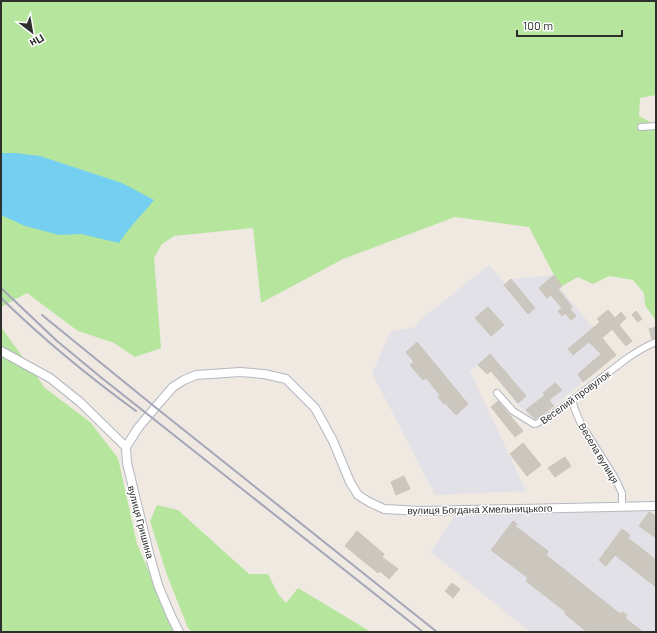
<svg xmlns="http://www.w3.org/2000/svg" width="657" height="633" viewBox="0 0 657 633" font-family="Barlow,sans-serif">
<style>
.industrial{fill:#e3e1e8}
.green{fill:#b6e59e}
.water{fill:#75cff0}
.building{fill:#cbc7bf;stroke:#cbc5ba}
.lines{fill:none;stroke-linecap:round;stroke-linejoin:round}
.minor-casing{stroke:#b4b7c1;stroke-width:8}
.tertiary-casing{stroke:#b4b7c1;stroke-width:10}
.minor{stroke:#fff;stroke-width:6}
.tertiary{stroke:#fff;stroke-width:8}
.rail{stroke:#a3a6b8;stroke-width:2}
.labels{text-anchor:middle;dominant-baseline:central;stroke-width:3;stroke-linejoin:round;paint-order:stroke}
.street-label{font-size:10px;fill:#2e2e2e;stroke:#fff}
</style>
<rect width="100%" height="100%" fill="#efe9e1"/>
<g class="industrial">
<polygon points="489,265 505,284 511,279 554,275 562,286 560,288 616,355 535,421 517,404 491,371 487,374 478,365 470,371 526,491 435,495 372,373 391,331 415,327 420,320"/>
<polygon points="650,511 656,516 656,632 530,632 431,552 454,516"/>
</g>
<g class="green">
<polygon points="1,1 656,1 656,95 640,98 639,116 656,125 656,321 645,305 644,293 633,280 609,276 593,284 578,277 562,286 554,275 529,227 455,217 343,259 261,303 253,228 174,236 162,244 154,258 161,348 135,357 114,343 78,331 27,293 1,307"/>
<polygon points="1,327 45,388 90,422 118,458 137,544 175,632 1,632"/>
<polygon points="157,505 178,510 249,574 268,574 278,594 286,603 298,588 371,632 192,632 188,628 167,575 150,521"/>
</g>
<path class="water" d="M1,153H15L40,156L122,183L154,200C143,214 129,227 119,243L81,234L59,235L25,226L1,215Z"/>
<g class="building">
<polygon points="554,275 562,286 558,289 572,307 570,309 576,316 571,320 565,313 562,316 558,311 562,308 551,295 547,298 539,288"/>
<polygon points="511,279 535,308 528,314 504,285"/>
<polygon points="488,307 504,325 491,336 475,318"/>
<polygon points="608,310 615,318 621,312 626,318 619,325 632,341 626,346 612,329 602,338 616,355 583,382 578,374 601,354 589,342 573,355 568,349 600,322 597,319"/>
<polygon points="636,311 642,319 638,322 632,315"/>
<polygon points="656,327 656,338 652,339 649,329"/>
<polygon points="417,342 468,404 456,415 445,403 444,404 438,397 440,395 426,378 423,380 410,365 414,362 406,352"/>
<polygon points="490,354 526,396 518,403 491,371 487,374 478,365"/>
<polygon points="555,383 562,390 549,400 554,406 542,415 535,419 526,410 545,395 543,393"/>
<polygon points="498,401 523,431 515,437 491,407"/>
<polygon points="523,443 541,465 527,476 510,454"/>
<polygon points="565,457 571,466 555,477 548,468"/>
<polygon points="404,476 410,489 396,495 391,482"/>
<polygon points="649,512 656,516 656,538 639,526"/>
<polygon points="513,521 517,524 515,526 548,551 546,555 620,614 622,612 627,615 625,618 643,632 587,632 565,614 566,612 526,581 528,578 491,550"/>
<polygon points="622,529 630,535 628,538 656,560 656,587 615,555 606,566 599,560"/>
<polygon points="357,531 384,554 382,557 398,569 389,579 380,571 378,573 345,546"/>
<polygon points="452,583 460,589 453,598 445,591"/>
</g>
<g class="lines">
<g class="minor-casing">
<g id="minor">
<polyline points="641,127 656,126"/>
<path d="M497,393L513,411L534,424C543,425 616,366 629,357C638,351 646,346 656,342"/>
<polyline points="572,399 575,410 581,424 615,478 622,493 622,507"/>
</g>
</g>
<g class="tertiary-casing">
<g id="tertiary">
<polyline points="1,351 50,378 80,402 126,447"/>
<polyline points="179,632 171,616 158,585 149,553 127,463 126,447 138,428 159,403 173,387 184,380 196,375 240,372 264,374 286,379 315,408 333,441 350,482 358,495 369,502 384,509 421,511 656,506"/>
</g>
</g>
<use href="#minor" class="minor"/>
<use href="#tertiary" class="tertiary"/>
<g class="rail">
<polyline points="1,288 57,341 103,379 423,632"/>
<path d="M1,298C43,339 88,376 136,411"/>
<polyline points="42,315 155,407 437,632"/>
</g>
</g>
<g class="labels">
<g class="street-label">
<text transform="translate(575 397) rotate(-36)">Веселий провулок</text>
<text transform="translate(599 453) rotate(59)">Весела вулиця</text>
<text transform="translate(480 509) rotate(-1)">вулиця Богдана Хмельницького</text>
<text transform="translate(141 522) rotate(75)">вулиця Гришина</text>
</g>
</g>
<rect width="657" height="633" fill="none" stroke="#2e2e2e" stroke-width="4"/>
<g transform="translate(32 32) rotate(149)" stroke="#ffffff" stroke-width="3" paint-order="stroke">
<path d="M0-3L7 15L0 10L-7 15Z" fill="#2e2e2e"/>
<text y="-6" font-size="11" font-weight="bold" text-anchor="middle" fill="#2e2e2e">Пн</text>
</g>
<path d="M517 30v6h105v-6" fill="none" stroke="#2e2e2e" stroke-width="2"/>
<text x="523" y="30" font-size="12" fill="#2e2e2e" stroke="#ffffff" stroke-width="3" paint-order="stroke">100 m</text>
</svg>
